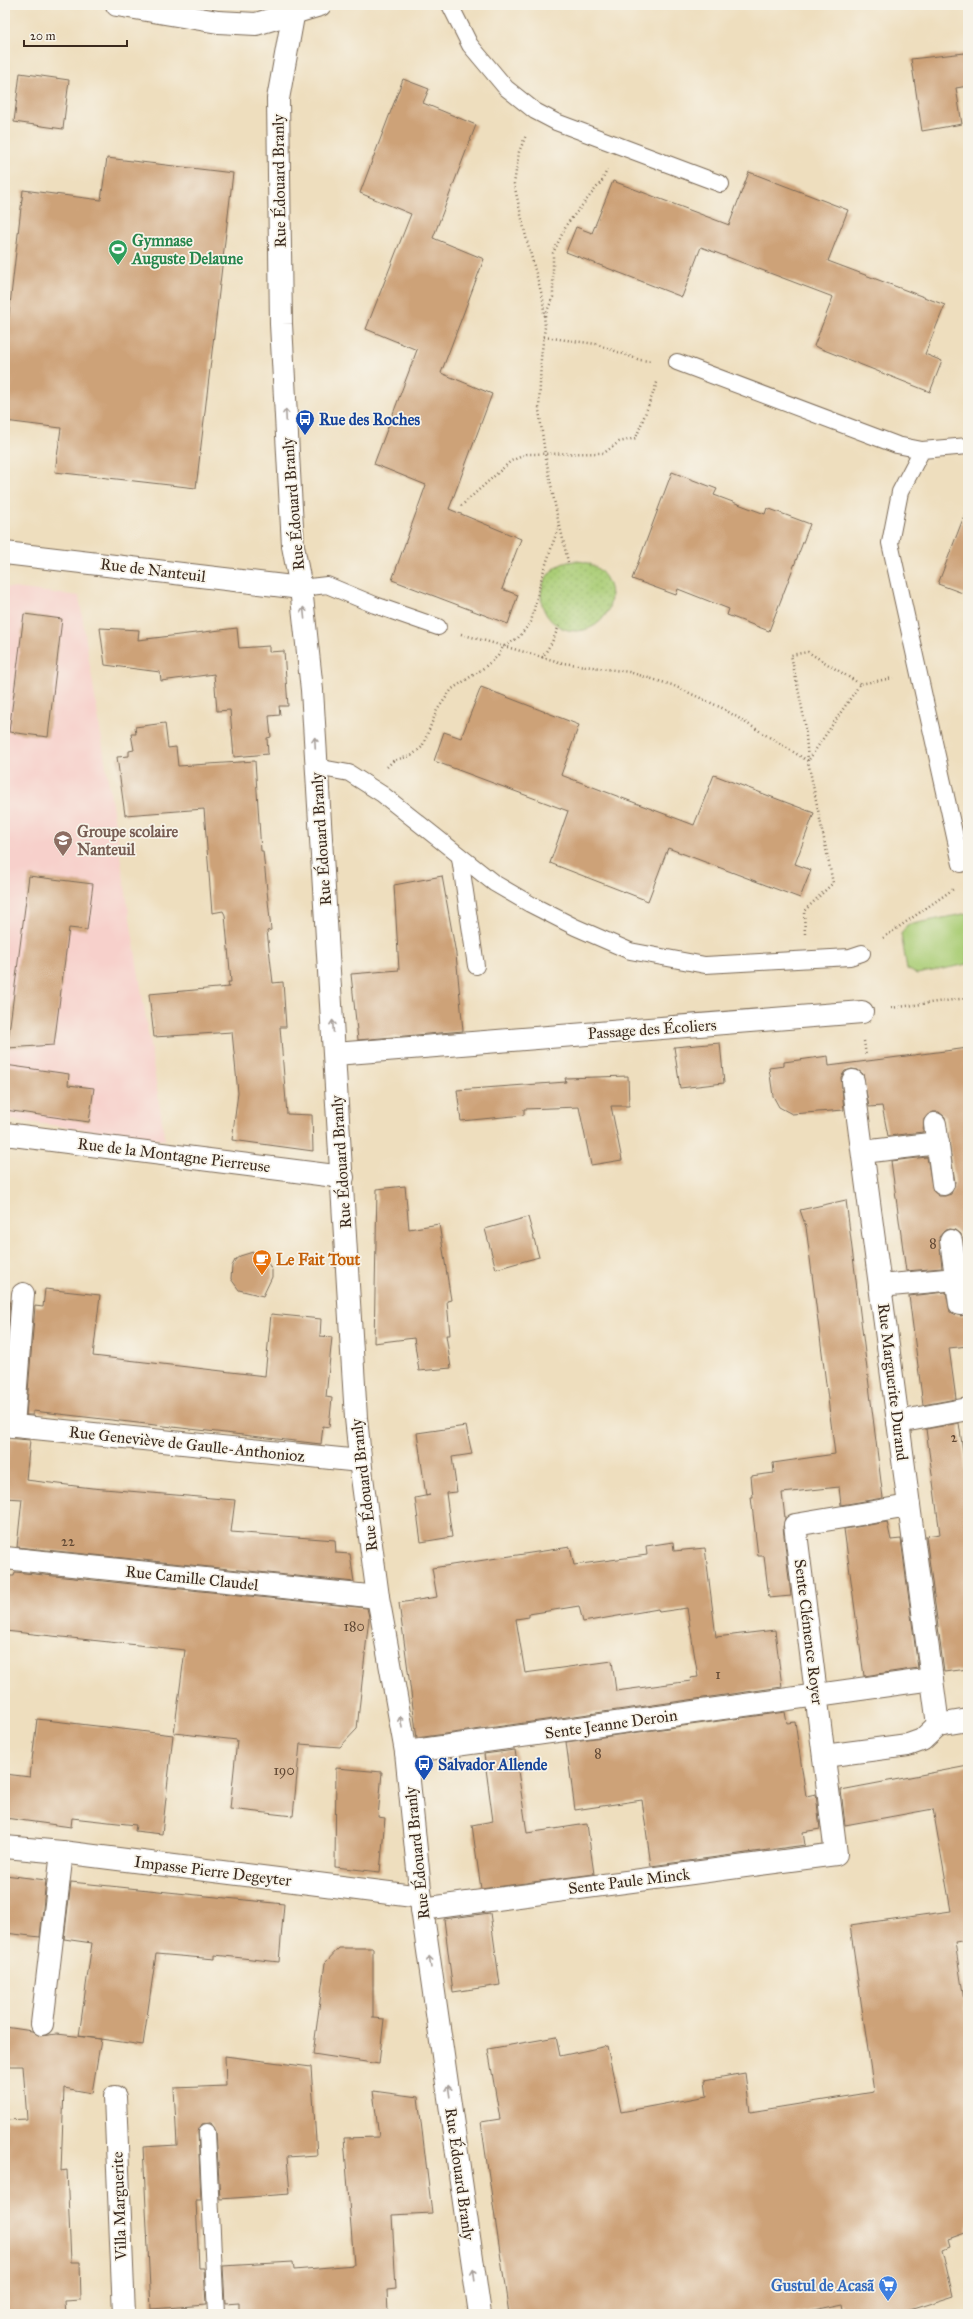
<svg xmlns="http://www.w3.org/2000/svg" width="973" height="2319" viewBox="0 0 973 2319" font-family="'IM FELL Great Primer',serif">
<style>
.built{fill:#f7d0cb}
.green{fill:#aacd76;stroke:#727c4a}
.park{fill:url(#park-dots);stroke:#727c4a}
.building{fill:#cda278;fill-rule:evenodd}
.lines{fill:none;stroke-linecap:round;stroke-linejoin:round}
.service-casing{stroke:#7a6956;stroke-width:18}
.pedestrian-casing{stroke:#7a6956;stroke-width:24}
.minor-casing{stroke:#7a6956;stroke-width:24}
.path{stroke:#7a6956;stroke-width:2.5;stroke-dasharray:1 3;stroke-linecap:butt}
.service{stroke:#fff;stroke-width:16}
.pedestrian{stroke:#fff;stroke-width:22}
.minor{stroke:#fff;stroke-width:22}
.oneway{stroke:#a79f9a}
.labels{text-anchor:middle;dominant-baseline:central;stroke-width:3.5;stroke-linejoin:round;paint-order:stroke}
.number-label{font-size:14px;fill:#604834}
.street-label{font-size:16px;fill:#3b2a1e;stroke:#f7f3e8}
.leisure-label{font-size:16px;font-weight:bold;fill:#27864d;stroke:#f7f3e8;text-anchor:start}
.transit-label{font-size:16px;font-weight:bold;fill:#164399;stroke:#f7f3e8;text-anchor:start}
.education-label{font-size:16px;font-weight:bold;fill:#785e54;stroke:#f7f3e8;text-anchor:start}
.food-label{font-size:16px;font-weight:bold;fill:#c56008;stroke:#f7f3e8;text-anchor:start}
.shop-label{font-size:16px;font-weight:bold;fill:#366cbe;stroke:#f7f3e8;text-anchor:end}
</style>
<defs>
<pattern id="park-dots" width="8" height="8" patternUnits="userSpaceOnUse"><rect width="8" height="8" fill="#aacd76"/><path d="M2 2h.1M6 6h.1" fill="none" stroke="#93b066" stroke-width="1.8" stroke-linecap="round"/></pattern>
</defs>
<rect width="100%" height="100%" fill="#f7f3e8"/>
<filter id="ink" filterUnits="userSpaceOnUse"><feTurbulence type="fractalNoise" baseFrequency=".025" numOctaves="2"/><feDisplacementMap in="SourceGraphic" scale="8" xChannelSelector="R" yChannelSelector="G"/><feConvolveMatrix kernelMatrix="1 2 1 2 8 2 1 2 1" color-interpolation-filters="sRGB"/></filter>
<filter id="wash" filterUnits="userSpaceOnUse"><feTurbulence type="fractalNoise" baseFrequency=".012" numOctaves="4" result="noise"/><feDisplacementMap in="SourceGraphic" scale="16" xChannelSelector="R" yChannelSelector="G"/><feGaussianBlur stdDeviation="0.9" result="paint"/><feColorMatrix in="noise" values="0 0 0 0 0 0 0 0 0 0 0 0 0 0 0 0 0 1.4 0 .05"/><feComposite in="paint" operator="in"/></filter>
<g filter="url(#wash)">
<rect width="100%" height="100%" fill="#eedebe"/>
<polygon class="built" points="5,587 79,596 165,1140 5,1119"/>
<polygon class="green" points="968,913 968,964 917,974 907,969 901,934 907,925"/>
<circle class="park" cx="576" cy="596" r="35"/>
<g id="blocks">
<g class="building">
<polygon points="965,53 968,86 956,88 962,124 922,131 911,59"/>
<polygon points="20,73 69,80 63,129 14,122"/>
<polygon points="403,79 429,89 423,103 476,125 433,238 484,259 441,373 492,394 449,509 521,539 502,589 518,595 508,624 392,580 426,485 374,464 417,350 366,329 411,214 360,193"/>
<polygon points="107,158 233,173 196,488 55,472 61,428 5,421 5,349 23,190 101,200"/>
<polygon points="749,172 848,210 828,261 945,305 925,354 942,361 930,392 814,346 833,297 701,247 682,297 566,252 576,227 592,233 613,181 729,225"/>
<polygon points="672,472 717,489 714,495 765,514 767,508 810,524 769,631 727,615 729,609 678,589 676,595 632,579"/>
<polygon points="966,511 968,512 968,595 938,584"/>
<polygon points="24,614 62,619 48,737 9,732"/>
<polygon points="100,628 139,630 138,640 237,628 239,648 269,646 269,652 284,651 288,706 279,706 280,715 269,716 271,737 267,738 268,754 234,757 230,710 217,711 214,674 161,681 160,672 105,665"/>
<polygon points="481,687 579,725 561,775 694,825 714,775 814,813 795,864 811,870 800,898 668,848 648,901 550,863 568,811 434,761 444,732 461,738"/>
<polygon points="165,723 168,748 176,747 178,766 255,761 261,851 263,851 271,930 267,931 273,983 283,982 286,1027 280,1027 287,1114 312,1115 313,1151 232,1140 238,1093 232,1032 154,1037 149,994 229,987 228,982 231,982 225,915 223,911 212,913 204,809 125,815 117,757 129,756 129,751 134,750 131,734 136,734 135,727"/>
<polygon points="29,876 93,884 87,930 69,928 54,1045 7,1048"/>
<polygon points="442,876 456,954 463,1031 358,1040 351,974 399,970 394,885"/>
<polygon points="720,1043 724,1083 680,1088 674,1047"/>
<polygon points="968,1048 968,1272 961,1234 956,1230 950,1229 944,1231 939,1237 942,1268 906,1271 891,1161 927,1157 933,1191 939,1196 945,1196 951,1194 955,1182 945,1117 939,1112 933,1112 924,1119 923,1132 888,1136 882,1106 869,1107 863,1074 858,1070 852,1069 845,1071 841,1077 844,1110 792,1114 779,1107 773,1096 769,1068 784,1066 784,1062 828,1056 829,1066"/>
<polygon points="5,1065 69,1074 68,1085 94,1088 89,1122 5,1110"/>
<polygon points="628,1076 629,1106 611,1106 622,1160 591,1165 579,1107 524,1109 524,1115 461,1121 457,1090 566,1082 565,1078"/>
<polygon points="405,1186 409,1229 439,1224 451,1300 447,1301 450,1335 446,1335 451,1368 419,1371 414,1338 374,1343 377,1189"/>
<polygon points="846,1200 883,1498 841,1505 839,1487 782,1493 785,1518 783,1527 791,1596 769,1598 764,1556 758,1556 751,1497 753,1497 751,1476 774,1473 773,1463 835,1454 806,1227 800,1210"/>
<polygon points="528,1217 539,1257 496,1269 485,1229"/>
<polygon points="253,1252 265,1258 272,1270 272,1277 263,1296 239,1290 231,1279 232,1266 235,1260 240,1256"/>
<polygon points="45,1289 100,1295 93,1356 265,1376 271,1314 321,1319 320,1336 332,1337 326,1397 332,1398 329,1427 323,1426 321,1444 33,1411 33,1415 26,1415 35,1306 43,1307"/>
<polygon points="946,1292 950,1312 961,1316 968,1314 968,1346 949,1348 956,1399 923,1405 909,1296"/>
<polygon points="5,1301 10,1302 5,1366"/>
<polygon points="959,1423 968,1487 968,1669 944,1672 926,1536 940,1534 926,1429"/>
<polygon points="466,1426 472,1454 452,1457 457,1492 446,1493 452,1537 421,1542 415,1498 430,1495 426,1496 417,1433"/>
<polygon points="5,1438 30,1440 26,1480 92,1488 235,1500 231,1532 335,1540 336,1553 350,1554 354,1582 17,1547 22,1499 5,1498"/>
<polygon points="887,1522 891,1540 901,1539 918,1668 864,1676 844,1529"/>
<path d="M673,1542L674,1551L705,1548L716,1637L775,1630L782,1687L417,1738L399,1603L437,1597L432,1568L570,1547L574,1565L647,1555L646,1546ZM579,1606L583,1622L658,1609L659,1612L687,1608L698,1677L690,1678L691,1681L616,1691L612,1661L525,1673L516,1619L529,1617V1614Z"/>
<polygon points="15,1572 367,1608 369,1617 357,1729 340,1747 300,1744 293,1816 230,1809 237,1740 174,1733 185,1650 5,1631 5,1576 14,1576"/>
<polygon points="785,1712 787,1723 795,1722 806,1796 816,1794 820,1829 803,1832 805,1845 651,1866 642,1800 575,1810 566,1742"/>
<polygon points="37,1719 173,1735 162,1834 135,1831 136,1825 72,1818 71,1827 5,1818 5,1774 30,1777"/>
<polygon points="515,1750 527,1833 587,1824 594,1874 481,1889 472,1825 493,1821 484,1754"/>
<polygon points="968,1766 968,1940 955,1942 968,2027 968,2232 948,2239 950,2246 943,2249 954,2296 897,2314 844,2314 842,2304 794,2314 509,2314 481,2122 500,2119 488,2049 556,2037 560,2056 607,2046 621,2112 707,2096 705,2080 745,2073 750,2112 874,2092 850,1925 951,1911 933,1809 845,1825 841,1790"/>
<polygon points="336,1768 382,1772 378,1817 385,1818 380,1872 335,1867"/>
<polygon points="5,1875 46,1880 40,1937 5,1933"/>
<polygon points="71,1882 284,1904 279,1962 215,1955 215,1959 156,1954 143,2045 79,2036 92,1943 64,1939"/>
<polygon points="490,1913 500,1985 453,1992 444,1919"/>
<polygon points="339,1948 373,1948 373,2018 384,2019 379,2064 313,2054 325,1963"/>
<polygon points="5,2027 32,2031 40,2036 57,2034 101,2039 92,2093 64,2088 61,2171 67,2170 71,2262 80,2262 81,2300 65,2301 66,2314 7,2314 5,2120 27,2119 23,2066 5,2066"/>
<polygon points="225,2056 311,2067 317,2155 287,2157 290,2194 220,2199 216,2131 211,2123 202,2124 198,2132 201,2200 196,2200 199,2268 204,2268 206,2305 151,2309 143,2147 177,2145 174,2088 226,2086"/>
<polygon points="373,2091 418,2097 432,2213 392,2215 396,2289 387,2290 388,2314 239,2314 239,2303 225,2304 223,2266 293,2262 294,2270 354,2265 344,2138 379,2137"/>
</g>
</g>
</g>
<g filter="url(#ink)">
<use href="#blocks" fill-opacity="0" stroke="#7a6956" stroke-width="1"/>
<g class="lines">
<g class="service-casing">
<g id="service">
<polyline points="450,5 470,45 506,88 535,111 556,122 721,184"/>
<polyline points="677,362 897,445 922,450"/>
<polyline points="301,588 327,585 375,605 438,627"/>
<polyline points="316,767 349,773 382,794 494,883 530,904 575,927 630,951 705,965 850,957 862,953"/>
<polyline points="460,858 476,966"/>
<polyline points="961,864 890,543 900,492 922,450 968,446"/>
<polyline points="207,2132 216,2314"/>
</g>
</g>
<g class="pedestrian-casing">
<g id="pedestrian">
<polyline points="406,1752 932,1679"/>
<polyline points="824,1756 908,1745 922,1740 938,1725"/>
<polyline points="422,1909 836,1854 795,1525 909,1506"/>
</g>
</g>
<g class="minor-casing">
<g id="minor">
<polyline points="117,5 218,22 256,24 320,5"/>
<polyline points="295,5 278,99 281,324 293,546 301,588 312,690 356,1418 362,1477 378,1597 406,1752 422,1909 480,2314"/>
<polyline points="5,553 301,588"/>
<polyline points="335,1054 862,1012"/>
<polyline points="853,1081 938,1725 968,1720"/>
<polyline points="935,1124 943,1184"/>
<polyline points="5,1134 343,1177"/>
<polyline points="863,1152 938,1143"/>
<polyline points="951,1241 960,1304"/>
<polyline points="880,1286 956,1279"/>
<polyline points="898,1422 968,1409"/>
<polyline points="5,1425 360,1461"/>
<polyline points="13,1426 23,1294"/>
<polyline points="5,1558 378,1597"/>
<polyline points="5,1847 62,1852 421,1897"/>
<polyline points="42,2024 62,1852"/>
<polyline points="115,2097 124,2314"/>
</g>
</g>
<g class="path">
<polyline points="545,316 553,297 553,253 567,224 602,181 607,170"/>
<polyline points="544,337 596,344 640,360 652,361"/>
<polyline points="461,506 511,461 527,454 604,453 619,442 636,438 658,380"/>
<polyline points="560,526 568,562"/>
<polyline points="461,634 563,663 629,672 672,685 722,708 808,761 860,684 893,678"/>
<polyline points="542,658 552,642 559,626"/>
<polyline points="387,767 394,760 411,756 422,747 437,710 452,689 481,670 498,656 503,647 518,638 531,622 542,576 559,525 545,454 539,410 541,358 545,327 543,299 526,237 514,184 519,152 526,135"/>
<polyline points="805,934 804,911 833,883 808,761 805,723 791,655 808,652 860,684"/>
<polyline points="883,938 955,888"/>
<polyline points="891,1008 968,998"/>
<polyline points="864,1041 866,1056"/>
</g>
<use href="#service" class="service"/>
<use href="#pedestrian" class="pedestrian"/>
<use href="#minor" class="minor"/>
</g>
<defs><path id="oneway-shaft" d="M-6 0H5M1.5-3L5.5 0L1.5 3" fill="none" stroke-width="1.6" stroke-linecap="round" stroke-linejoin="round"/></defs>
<g class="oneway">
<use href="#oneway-shaft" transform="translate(286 415) rotate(-93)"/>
<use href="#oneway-shaft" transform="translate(304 613) rotate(-96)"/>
<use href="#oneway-shaft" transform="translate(315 743) rotate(-93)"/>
<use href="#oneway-shaft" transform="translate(333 1026) rotate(-94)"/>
<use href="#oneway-shaft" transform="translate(401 1722) rotate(-100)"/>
<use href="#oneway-shaft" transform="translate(430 1962) rotate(-99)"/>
<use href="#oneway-shaft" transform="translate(449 2091) rotate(-98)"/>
<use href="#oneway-shaft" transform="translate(474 2275) rotate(-98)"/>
</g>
</g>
<defs>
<g id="stadium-pin" transform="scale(1)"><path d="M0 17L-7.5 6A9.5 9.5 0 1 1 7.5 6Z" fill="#2e9e5b" stroke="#f7f3e8"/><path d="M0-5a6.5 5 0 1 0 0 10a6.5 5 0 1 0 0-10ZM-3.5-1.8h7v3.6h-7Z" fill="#fff"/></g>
<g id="bus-pin" transform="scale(1)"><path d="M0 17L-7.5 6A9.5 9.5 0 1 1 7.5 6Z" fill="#1a4fb4" stroke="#f7f3e8"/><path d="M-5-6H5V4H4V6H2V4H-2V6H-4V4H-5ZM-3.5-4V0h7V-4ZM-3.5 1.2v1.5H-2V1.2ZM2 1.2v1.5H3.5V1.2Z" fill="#fff"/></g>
<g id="school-pin" transform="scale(1)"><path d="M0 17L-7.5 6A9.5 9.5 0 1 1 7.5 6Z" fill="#8d6e63" stroke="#f7f3e8"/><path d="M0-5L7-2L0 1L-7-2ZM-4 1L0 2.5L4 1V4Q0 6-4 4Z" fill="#fff"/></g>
<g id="cafe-pin" transform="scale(1)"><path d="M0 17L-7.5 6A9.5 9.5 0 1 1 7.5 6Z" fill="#e8710a" stroke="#f7f3e8"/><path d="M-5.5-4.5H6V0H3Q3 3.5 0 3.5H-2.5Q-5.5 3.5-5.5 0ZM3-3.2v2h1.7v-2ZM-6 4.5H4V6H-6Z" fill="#fff"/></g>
<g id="supermarket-pin" transform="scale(1)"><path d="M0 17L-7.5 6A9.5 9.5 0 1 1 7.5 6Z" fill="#3f7fe0" stroke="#f7f3e8"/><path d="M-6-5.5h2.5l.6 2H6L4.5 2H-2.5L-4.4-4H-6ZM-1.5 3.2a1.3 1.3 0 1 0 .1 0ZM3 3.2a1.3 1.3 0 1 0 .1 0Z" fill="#fff"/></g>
</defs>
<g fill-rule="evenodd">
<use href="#stadium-pin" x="118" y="249"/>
<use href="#bus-pin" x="305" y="419"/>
<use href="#school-pin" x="63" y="840"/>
<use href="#cafe-pin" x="262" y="1259"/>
<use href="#bus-pin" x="424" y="1764"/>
<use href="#supermarket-pin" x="888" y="2285"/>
</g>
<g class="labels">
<g class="number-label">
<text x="933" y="1243">8</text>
<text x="954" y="1437">2</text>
<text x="68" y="1541">22</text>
<text x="354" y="1626">180</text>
<text x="718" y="1674">1</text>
<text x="598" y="1753">8</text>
<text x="284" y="1770">190</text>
</g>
<g class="street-label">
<text transform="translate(279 181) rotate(-91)">Rue Édouard Branly</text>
<text transform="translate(293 504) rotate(-95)">Rue Édouard Branly</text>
<text transform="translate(153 570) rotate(7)">Rue de Nanteuil</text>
<text transform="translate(321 839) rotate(-94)">Rue Édouard Branly</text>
<text transform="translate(652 1029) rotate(-4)">Passage des Écoliers</text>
<text transform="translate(174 1155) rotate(7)">Rue de la Montagne Pierreuse</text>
<text transform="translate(341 1162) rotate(-94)">Rue Édouard Branly</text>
<text transform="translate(893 1382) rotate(83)">Rue Marguerite Durand</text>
<text transform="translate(187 1444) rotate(6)">Rue Geneviève de Gaulle-Anthonioz</text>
<text transform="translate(364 1485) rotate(-97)">Rue Édouard Branly</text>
<text transform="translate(192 1578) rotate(6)">Rue Camille Claudel</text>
<text transform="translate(809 1632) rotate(83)">Sente Clémence Royer</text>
<text transform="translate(611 1724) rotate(-8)">Sente Jeanne Deroin</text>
<text transform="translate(417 1853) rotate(-96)">Rue Édouard Branly</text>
<text transform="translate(213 1871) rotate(7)">Impasse Pierre Degeyter</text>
<text transform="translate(629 1881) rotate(-7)">Sente Paule Minck</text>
<text transform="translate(460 2174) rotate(82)">Rue Édouard Branly</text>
<text transform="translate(119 2206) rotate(-92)">Villa Marguerite</text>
</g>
<g class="leisure-label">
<text x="132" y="240">Gymnase<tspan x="132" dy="18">Auguste Delaune</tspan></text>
</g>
<g class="transit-label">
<text x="319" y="419">Rue des Roches</text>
<text x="438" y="1764">Salvador Allende</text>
</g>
<g class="education-label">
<text x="77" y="831">Groupe scolaire<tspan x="77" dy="18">Nanteuil</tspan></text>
</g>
<g class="food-label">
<text x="276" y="1259">Le Fait Tout</text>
</g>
<g class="shop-label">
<text x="874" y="2285">Gustul de Acasã</text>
</g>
</g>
<rect width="973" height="2319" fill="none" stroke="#f7f3e8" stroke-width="20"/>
<path d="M24 40v6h103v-6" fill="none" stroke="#3b2a1e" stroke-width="2"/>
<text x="30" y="40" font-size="12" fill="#3b2a1e" stroke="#f7f3e8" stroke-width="3" paint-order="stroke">20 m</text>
</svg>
